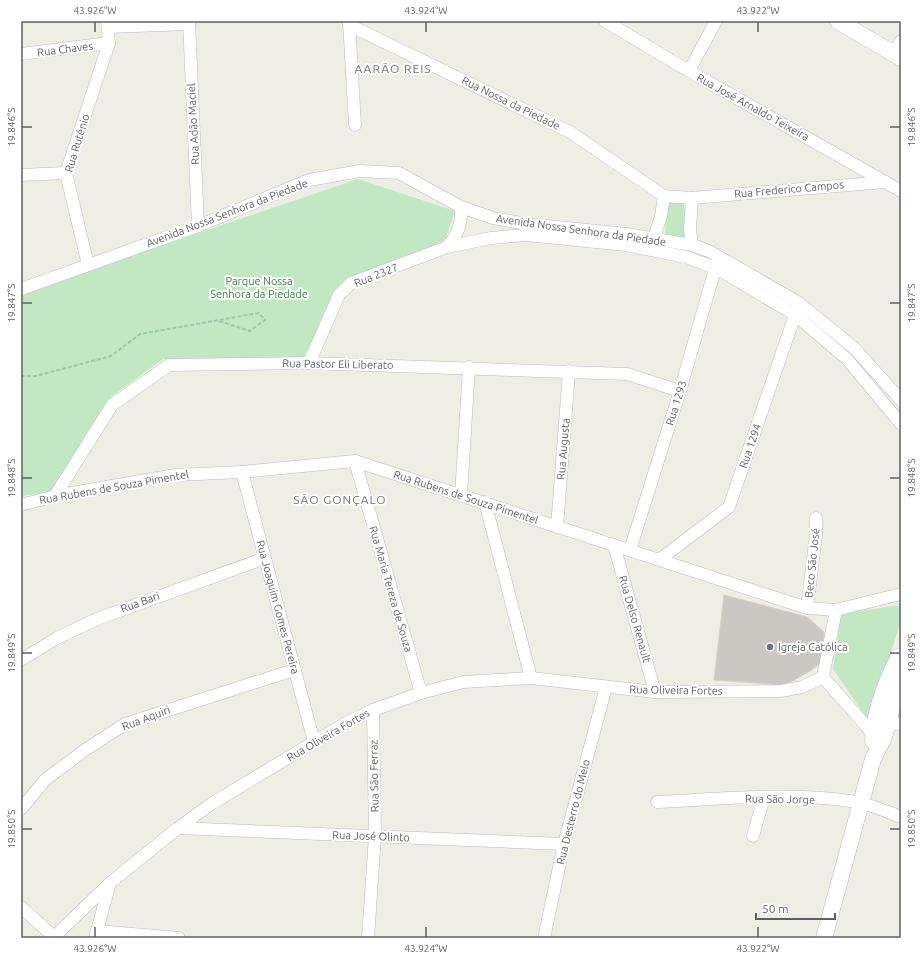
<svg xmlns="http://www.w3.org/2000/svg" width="922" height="959" viewBox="0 0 922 959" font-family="Ubuntu,sans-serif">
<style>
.green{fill:#c1e8c3}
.building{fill:#cac8c2;stroke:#d4d0c3}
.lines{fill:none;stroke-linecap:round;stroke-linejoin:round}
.street-casing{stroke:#b7babf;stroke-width:13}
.secondary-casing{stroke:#b8bbc1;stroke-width:17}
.path{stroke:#99c9a9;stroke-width:2;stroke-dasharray:4 2;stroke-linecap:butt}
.street{stroke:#fff;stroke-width:12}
.secondary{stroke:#fff;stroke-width:16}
.ticks{fill:none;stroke:#5c6066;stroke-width:1.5}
.worship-dot{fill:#6b7280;stroke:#fff;stroke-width:1.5}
.labels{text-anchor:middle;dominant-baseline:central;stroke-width:4;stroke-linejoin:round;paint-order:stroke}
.street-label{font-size:11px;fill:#5c6066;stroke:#fff}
.park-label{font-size:11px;fill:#32873b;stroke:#fff}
.worship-label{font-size:11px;fill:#5b616d;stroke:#fff;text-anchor:start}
.neighbourhood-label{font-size:12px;letter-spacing:1px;fill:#6d7278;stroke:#fff}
.neatline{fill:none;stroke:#5c6066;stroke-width:1.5}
.ticks-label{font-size:10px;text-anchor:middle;fill:#5c6066}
</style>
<rect width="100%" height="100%" fill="#efeee5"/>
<g class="green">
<polygon points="358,179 455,211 445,240 417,254 344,282 303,358 163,359 108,399 50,492 21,496 21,293"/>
<polygon points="668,192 684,196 684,241 665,236"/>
<polygon points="901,605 901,621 869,721 833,669 841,614"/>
</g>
<polygon class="building" points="724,595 807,617 824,632 821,663 810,671 785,685 714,680"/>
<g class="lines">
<g class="street-casing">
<g id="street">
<polyline points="189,21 198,226"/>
<polyline points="349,21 355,125"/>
<polyline points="605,21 689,71 901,191"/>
<polyline points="349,25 570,132 664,196 692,198 885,182"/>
<polyline points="108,27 189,24"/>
<polyline points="894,53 901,41"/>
<polyline points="21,54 109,43"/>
<polyline points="689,71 716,21"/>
<polyline points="21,175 66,173"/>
<polyline points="692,245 690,229 692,198"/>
<path d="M447,247C458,234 462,224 461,207"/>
<polyline points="651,247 661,216 664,196"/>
<polyline points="88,265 66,173 109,43 107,21"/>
<polyline points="21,289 198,226 309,180 360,171 399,173 461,207 493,218 527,224 627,234 692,245 709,251 799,303 854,348 901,400"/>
<polyline points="309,363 339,295 351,283 447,247 491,238 526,235 626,245 686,257 716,268 794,314 847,359 901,424"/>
<polyline points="355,461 421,693"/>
<polyline points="242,472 314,742"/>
<polyline points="461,495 469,367"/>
<polyline points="55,496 112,405 169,365 309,363 627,374 680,391"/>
<polyline points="485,502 531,678"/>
<polyline points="21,505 55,496 175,475 242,472 355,461 807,608 836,610 901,594"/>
<polyline points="557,527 569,371"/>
<polyline points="614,545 655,692"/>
<polyline points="630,550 680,391 717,262"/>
<polyline points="659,560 729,507 797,309"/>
<polyline points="807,608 816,535 816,518"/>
<polyline points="21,660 57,638 97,619 265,558"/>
<polyline points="823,677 873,734 879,736"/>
<polyline points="823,677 836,610"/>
<polyline points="887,723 901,724"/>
<path d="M657,802C722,799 798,791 861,803C874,806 888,812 901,817"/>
<polyline points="21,809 45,780 85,750 125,724 294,670"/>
<polyline points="178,828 564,844"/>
<polyline points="753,836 764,797"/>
<polyline points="21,907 54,937"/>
<polyline points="97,931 179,938"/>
<polyline points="53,938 111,882 178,828 211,804 344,724 373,710 421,693 463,682 531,678 655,692 781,691 802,687 823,677"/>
<polyline points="95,938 110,883"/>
<polyline points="368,938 375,836 373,710"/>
<polyline points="544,938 564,844 606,687"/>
</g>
</g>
<g class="secondary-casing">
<g id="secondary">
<polyline points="838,21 901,58"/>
<path d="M873,741C874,715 884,687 895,664"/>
<polyline points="824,938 873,759 884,737 898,685 898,657"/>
</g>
</g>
<polyline class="path" points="21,376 36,376 111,356 140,334 259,313 265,320 250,331 216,320"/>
<use href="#street" class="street"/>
<use href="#secondary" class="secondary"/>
</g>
<path class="ticks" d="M95,22V32M426,22V32M758,22V32M22,127H32M890,127H900M22,303H32M890,303H900M22,478H32M890,478H900M22,653H32M890,653H900M22,829H32M890,829H900M95,927V937M426,927V937M758,927V937"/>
<circle class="worship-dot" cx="770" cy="647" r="4"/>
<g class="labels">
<g class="street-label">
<text transform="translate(65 49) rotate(-7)">Rua Chaves</text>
<text transform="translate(511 103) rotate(26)">Rua Nossa da Piedade</text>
<text transform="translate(753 107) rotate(29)">Rua José Arnaldo Teixeira</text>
<text transform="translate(193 124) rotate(-93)">Rua Adão Maciel</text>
<text transform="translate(77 143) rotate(-73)">Rua Rutênio</text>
<text transform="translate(789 189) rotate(-5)">Rua Frederico Campos</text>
<text transform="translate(227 213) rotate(-21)">Avenida Nossa Senhora da Piedade</text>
<text transform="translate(581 230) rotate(8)">Avenida Nossa Senhora da Piedade</text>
<text transform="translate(376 275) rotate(-22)">Rua 2327</text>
<text transform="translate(338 364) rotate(1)">Rua Pastor Eli Liberato</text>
<text transform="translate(676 403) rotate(-73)">Rua 1293</text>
<text transform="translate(750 446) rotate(-71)">Rua 1294</text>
<text transform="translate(563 449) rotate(-85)">Rua Augusta</text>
<text transform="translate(114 487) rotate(-10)">Rua Rubens de Souza Pimentel</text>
<text transform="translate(466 497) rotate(18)">Rua Rubens de Souza Pimentel</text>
<text transform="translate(812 563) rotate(-84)">Beco São José</text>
<text transform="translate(391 589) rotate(74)">Rua Maria Tereza de Souza</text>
<text transform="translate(140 602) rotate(-20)">Rua Bari</text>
<text transform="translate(278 607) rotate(75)">Rua Joaquim Gomes Pereira</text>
<text transform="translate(635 619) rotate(74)">Rua Delso Renault</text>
<text transform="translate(676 690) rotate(1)">Rua Oliveira Fortes</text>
<text transform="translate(146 718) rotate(-21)">Rua Aquiri</text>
<text transform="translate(328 735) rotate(-30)">Rua Oliveira Fortes</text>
<text transform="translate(374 776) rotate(-91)">Rua São Ferraz</text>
<text transform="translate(780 799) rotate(1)">Rua São Jorge</text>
<text transform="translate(573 812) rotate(-76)">Rua Desterro do Melo</text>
<text transform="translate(371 836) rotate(2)">Rua José Olinto</text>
</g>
<g class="park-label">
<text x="259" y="281">Parque Nossa<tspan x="259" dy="13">Senhora da Piedade</tspan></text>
</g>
<g class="worship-label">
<text x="778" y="647">Igreja Católica</text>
</g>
<g class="neighbourhood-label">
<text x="393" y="68">AARÃO REIS</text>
<text x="340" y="499">SÃO GONÇALO</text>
</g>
</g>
<rect width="922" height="959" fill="none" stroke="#ffffff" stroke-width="44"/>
<path d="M756 913v6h79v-6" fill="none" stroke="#5c6066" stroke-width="2"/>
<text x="762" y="913" font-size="12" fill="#5c6066" stroke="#ffffff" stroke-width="3" paint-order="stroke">50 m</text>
<rect x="22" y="22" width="878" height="915" class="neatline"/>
<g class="ticks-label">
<text x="95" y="14">43.926°W</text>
<text x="426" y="14">43.924°W</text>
<text x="758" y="14">43.922°W</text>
<text transform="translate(11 127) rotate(-90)" y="4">19.846°S</text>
<text transform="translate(911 127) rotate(-90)" y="4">19.846°S</text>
<text transform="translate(11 303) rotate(-90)" y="4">19.847°S</text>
<text transform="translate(911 303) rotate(-90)" y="4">19.847°S</text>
<text transform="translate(11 478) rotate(-90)" y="4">19.848°S</text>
<text transform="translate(911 478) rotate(-90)" y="4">19.848°S</text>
<text transform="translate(11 653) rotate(-90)" y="4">19.849°S</text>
<text transform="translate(911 653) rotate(-90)" y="4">19.849°S</text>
<text transform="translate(11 829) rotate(-90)" y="4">19.850°S</text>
<text transform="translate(911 829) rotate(-90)" y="4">19.850°S</text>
<text x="95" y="952">43.926°W</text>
<text x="426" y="952">43.924°W</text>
<text x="758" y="952">43.922°W</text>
</g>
</svg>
